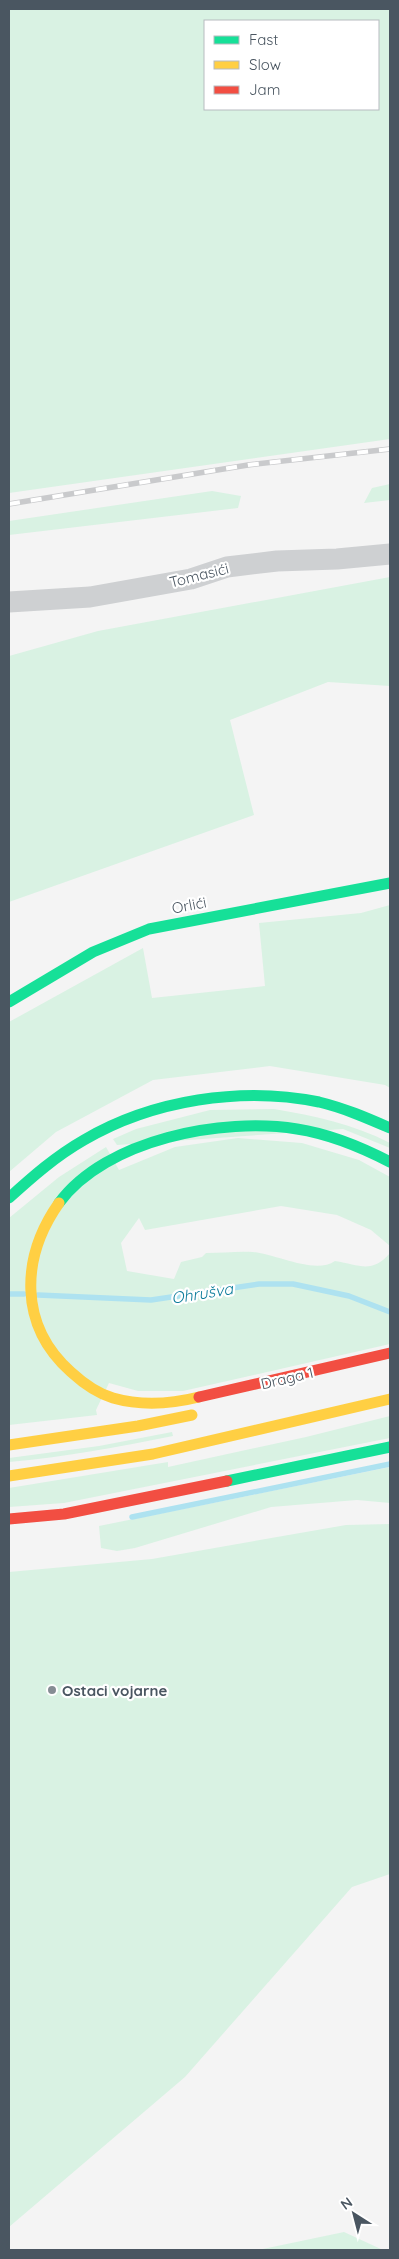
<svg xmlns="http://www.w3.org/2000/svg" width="399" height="2259" viewBox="0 0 399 2259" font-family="Quicksand,sans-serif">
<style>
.green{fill:#d9f2e3;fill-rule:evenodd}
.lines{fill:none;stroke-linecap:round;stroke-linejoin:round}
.stream{stroke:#aee2f0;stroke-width:5.5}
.street{stroke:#ced0d2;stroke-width:21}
.fast{stroke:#16e098;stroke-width:11}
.slow{stroke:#ffcf43;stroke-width:11}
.jam{stroke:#f24e42;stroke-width:11}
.rail-casing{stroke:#c9cacc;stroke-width:5.5}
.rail{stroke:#fff;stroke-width:4;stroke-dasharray:11;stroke-linecap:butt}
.poi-dot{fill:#868d94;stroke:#fff;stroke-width:2}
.labels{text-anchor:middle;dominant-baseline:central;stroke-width:4.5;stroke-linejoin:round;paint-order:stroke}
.street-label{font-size:15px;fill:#4a5661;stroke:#fff}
.poi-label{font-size:15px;font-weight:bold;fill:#4a5661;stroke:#fff;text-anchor:start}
.water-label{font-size:16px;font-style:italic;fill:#0c7c9b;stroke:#fff}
</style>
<rect width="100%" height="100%" fill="#f4f4f4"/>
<g class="green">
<path d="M9,9H390V439L9,493ZM378,21V109H205V21Z"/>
<polygon points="390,484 390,500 364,503 372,488"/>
<polygon points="212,491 241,496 238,508 9,535 9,521"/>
<polygon points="390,577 390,686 328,682 230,720 254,815 9,902 9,656 98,631"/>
<polygon points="390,905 390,1088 385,1085 270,1066 153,1080 56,1132 9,1172 9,1022 143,948 152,998 265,986 259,923 361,913"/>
<path d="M274,1109C315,1116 353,1124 390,1143V1148L343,1129L117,1145L113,1139L136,1129L210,1110Z"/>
<path d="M238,1138L302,1143L359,1160L390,1177V1246L371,1230L337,1215L281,1206L145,1230L139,1218L121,1243L127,1271L174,1279L181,1262L202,1257L206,1253C222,1253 238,1251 253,1252C276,1254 315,1275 335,1261C360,1265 372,1274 390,1253V1344L183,1391H138L109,1383L96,1410L97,1415L9,1425V1218L59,1177L106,1147L119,1170L175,1147Z"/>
<polygon points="390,1416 390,1438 64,1503 9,1507 9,1488 168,1462 168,1467 306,1437"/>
<path d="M172,1432L173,1436C119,1447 64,1457 9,1462V1458L99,1446Z"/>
<polygon points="390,1467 390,1503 357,1500 271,1507 135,1548 117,1551 101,1548 99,1526"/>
<polygon points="390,1524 390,1874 352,1887 185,2077 9,2227 9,1572 152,1559 346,1525"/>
<polygon points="344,2232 383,2250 258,2250"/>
</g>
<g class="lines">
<g class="stream">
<polyline points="9,1294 24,1294"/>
<polyline points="38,1295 151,1300 259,1284 293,1284 349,1296 390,1312"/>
<polyline points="132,1517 390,1464"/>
</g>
<polyline class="street" points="9,602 90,597 191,579 227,567 277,561 337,559 390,554"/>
<g class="fast">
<polyline points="9,1002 93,952 149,929 390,883"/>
<path d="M9,1198C32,1177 56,1156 84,1140C152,1100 242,1086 319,1102C344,1108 367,1118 390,1128"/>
<path d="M59,1203C106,1139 223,1117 297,1129C330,1134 361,1147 390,1162"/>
<polyline points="227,1481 390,1447"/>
</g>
<g class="slow">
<path d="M59,1203C21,1257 18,1325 71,1372C83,1383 96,1393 113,1398C141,1406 171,1404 199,1397"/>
<polyline points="9,1445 138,1426 192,1415"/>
<polyline points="9,1476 153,1454 390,1399"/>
</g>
<g class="jam">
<polyline points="199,1397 390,1353"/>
<polyline points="9,1519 64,1514 227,1481"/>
</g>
<g class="rail-casing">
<polyline id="rail" points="9,504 248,465 390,449"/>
</g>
<use href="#rail" class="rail"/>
</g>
<circle class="poi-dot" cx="52" cy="1690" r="5"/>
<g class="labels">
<g class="street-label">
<text transform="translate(199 575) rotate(-14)">Tomasići</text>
<text transform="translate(189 905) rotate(-11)">Orlići</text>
<text transform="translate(287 1378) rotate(-13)">Draga 1</text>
</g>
<g class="poi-label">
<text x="62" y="1690">Ostaci vojarne</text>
</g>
<g class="water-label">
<text transform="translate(202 1293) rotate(-9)">Ohrušva</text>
</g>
</g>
<rect width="399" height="2259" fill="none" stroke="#4a5661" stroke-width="20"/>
<rect x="204" y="20" width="175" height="90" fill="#ffffff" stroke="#b7bbc0"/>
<rect x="214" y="36" width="25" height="8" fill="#16e098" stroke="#b7bbc0"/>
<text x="249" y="45" font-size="15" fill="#4a5661">Fast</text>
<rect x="214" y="61" width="25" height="8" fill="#ffcf43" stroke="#b7bbc0"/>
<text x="249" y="70" font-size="15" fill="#4a5661">Slow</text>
<rect x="214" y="86" width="25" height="8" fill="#f24e42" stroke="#b7bbc0"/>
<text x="249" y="95" font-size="15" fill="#4a5661">Jam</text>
<g transform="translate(354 2214) rotate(324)" stroke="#ffffff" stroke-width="4" paint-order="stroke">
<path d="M0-4L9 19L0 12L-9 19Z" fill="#4a5661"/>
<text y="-8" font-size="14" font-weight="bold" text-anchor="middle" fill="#4a5661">N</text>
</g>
</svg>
